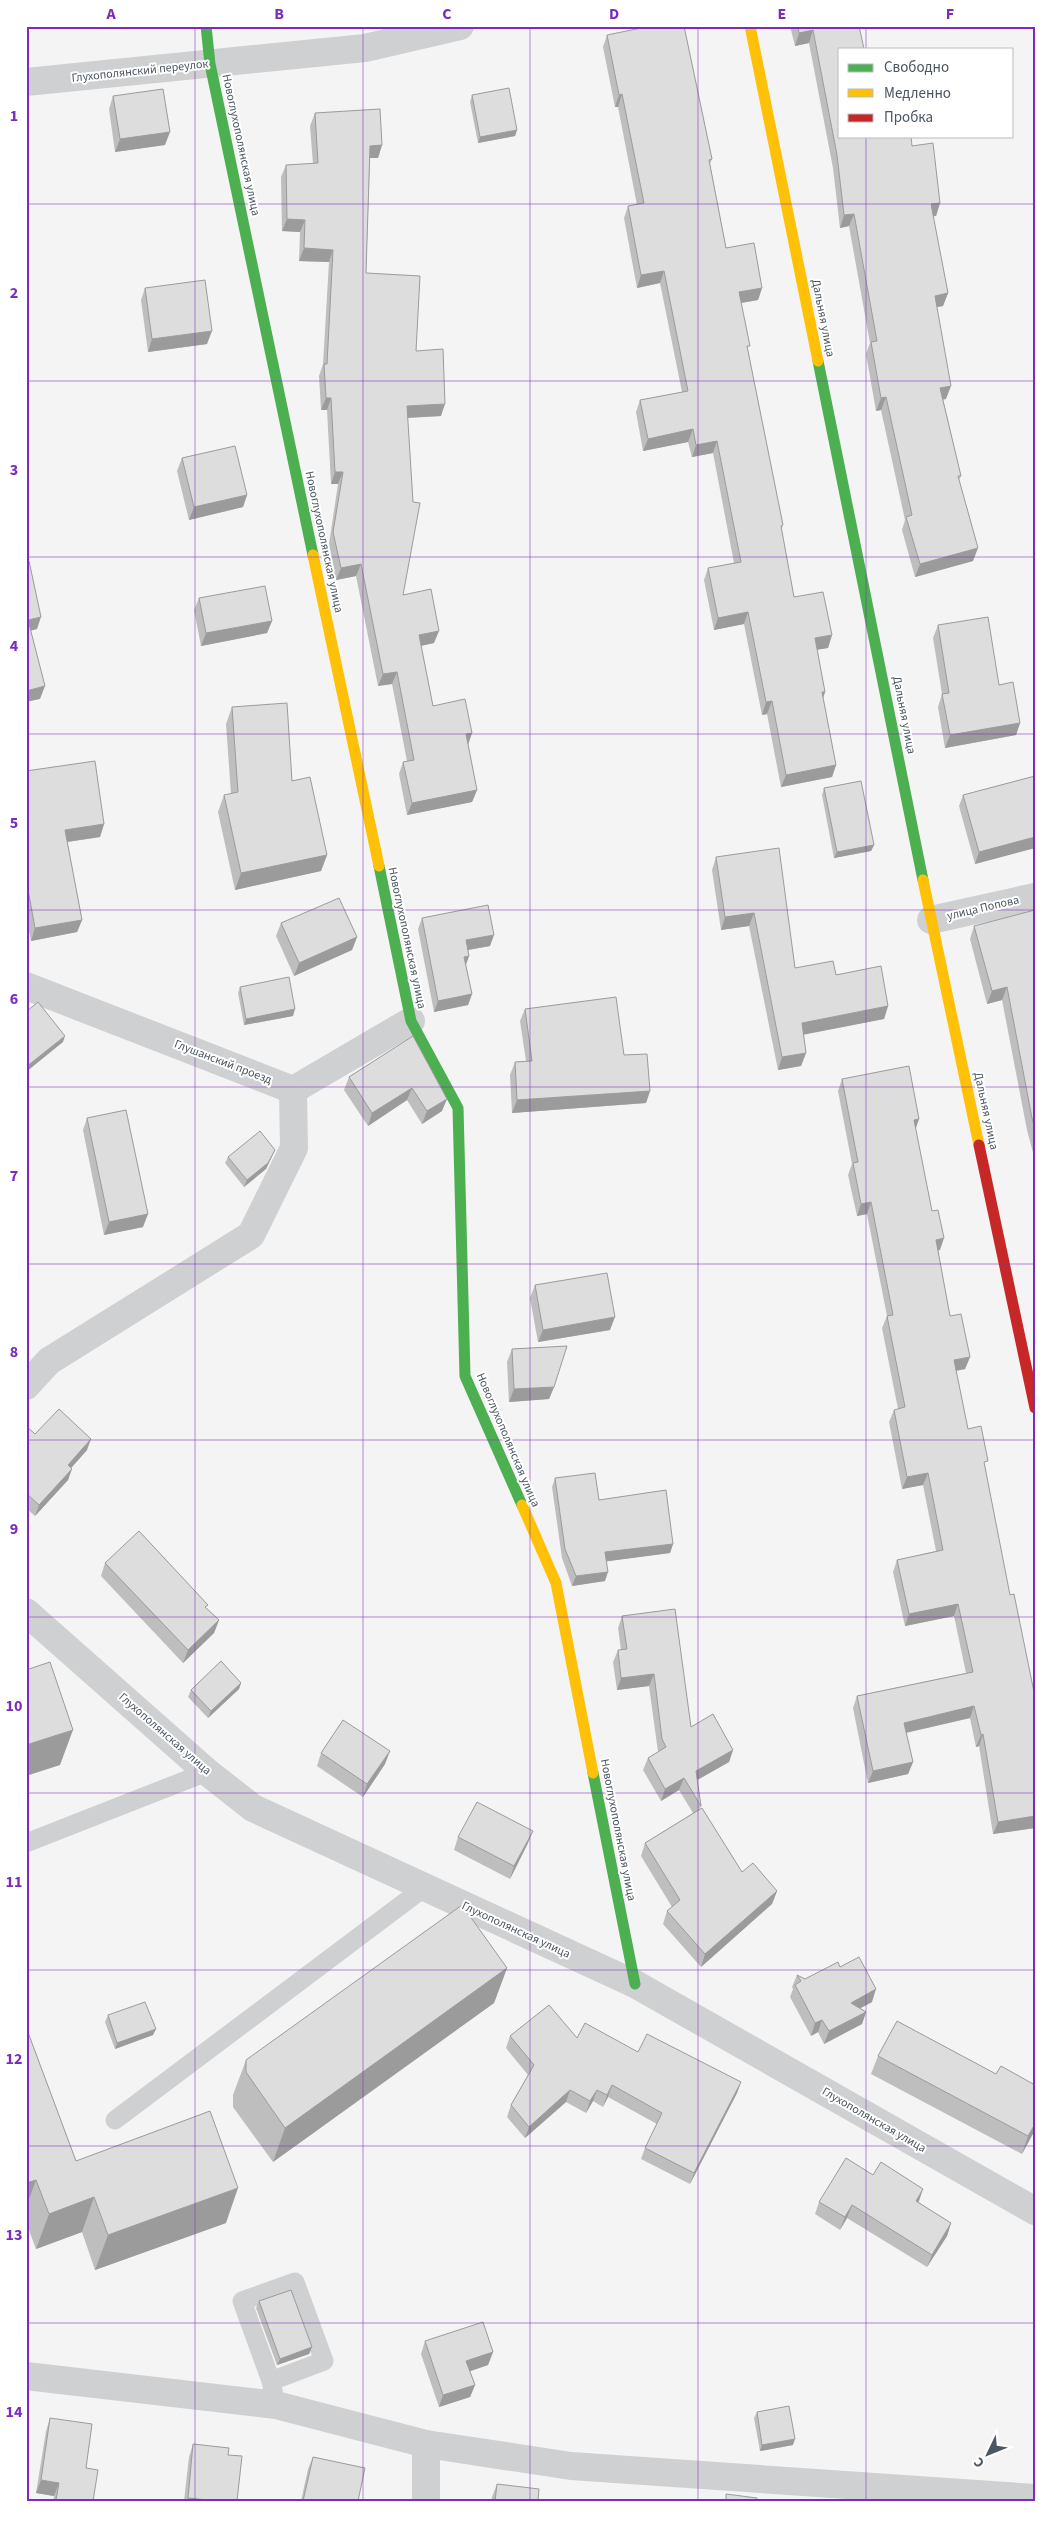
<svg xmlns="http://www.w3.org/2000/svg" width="1061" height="2527" viewBox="0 0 1061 2527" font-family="'Source Sans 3',sans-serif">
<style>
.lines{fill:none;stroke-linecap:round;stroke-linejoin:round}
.lane{stroke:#ced0d2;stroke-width:19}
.street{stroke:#ced0d2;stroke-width:28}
.fast{stroke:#4caf50;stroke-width:11}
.slow{stroke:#ffc107;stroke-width:11}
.jam{stroke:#c62828;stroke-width:11}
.wall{fill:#bebebf}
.shaded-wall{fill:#9b9b9b}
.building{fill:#ddddde;stroke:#9b9b9b}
.grid{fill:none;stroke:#7b2cbf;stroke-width:1;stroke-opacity:0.55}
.labels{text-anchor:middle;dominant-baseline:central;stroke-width:4;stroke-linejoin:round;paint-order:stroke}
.street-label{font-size:12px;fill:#4a5661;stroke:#fff}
.neatline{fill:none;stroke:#7b2cbf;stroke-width:2}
.grid-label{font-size:16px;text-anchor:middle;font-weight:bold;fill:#7b2cbf}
</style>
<rect width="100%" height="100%" fill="#f4f4f4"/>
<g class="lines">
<g class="lane">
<polyline points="26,1843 207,1772"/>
<polyline points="115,2120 425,1887"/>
<polyline points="271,2381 324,2361 295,2282 242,2301 271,2381 276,2405"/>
</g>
<g class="street">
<polyline points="26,82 365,48 460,26"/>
<polyline points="931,920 1035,897"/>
<polyline points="26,986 293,1090 411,1021"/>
<polyline points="26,1386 49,1361 251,1235 294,1148 293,1090"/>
<polyline points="26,1612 207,1772 253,1808 635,1984 1035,2211"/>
<polyline points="26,2376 276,2405 426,2444 571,2466 1035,2498"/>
<polyline points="426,2444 426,2501"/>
</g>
<g class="fast">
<polyline points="206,26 210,64 313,555"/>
<polyline points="818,361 923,880"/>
<polyline points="379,866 411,1021 458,1108 465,1376 522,1505"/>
<polyline points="593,1773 635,1984"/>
</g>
<g class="slow">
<polyline points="750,26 818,361"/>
<polyline points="313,555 379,866"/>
<polyline points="923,880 979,1145"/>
<polyline points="522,1505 556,1583 593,1773"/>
</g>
<polyline class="jam" points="979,1145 1035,1408"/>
</g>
<g class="wall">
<polygon points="790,26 859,26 840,49 912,146 940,203 936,216 933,216 948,293 943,306 937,307 946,399 943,399 961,476 959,480 973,561 915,577 902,530 905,520 881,410 876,411 866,354 870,343 849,226 840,228 833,168 809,43 795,46"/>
<polygon points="607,35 712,159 710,164 726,248 762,288 758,300 741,303 748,351 783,525 781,531 794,597 832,635 828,648 817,649 825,692 823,698 836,765 832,777 781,787 767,714 762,715 744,624 714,630 704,580 708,568 734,563 713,453 692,457 688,442 643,451 636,412 640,400 682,392 660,283 637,288 624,218 628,206 637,205 618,107 615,107 603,47"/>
<polygon points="472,95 517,130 515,136 478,143 470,102"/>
<polygon points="113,96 165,145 115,152 109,109"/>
<polygon points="315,113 382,145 378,158 370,158 366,273 416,351 441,416 408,418 403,595 434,643 421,646 433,706 472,733 468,744 477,790 472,802 407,815 399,774 403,762 407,761 392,684 378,686 356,576 336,580 329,544 338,484 331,484 327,410 321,410 319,376 323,364 329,262 299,261 300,232 282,231 281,177 286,165 313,164 310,126"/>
<polygon points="145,288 207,344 148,352 141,300"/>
<polygon points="182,458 247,495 243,507 189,520 177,471"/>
<polygon points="199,598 272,621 267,633 201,646 194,610"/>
<polygon points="938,625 999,685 1020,723 1016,735 945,748 938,707 942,694 933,638"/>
<polygon points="232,707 292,781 327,855 321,871 235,890 218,812 224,795 231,794 226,724"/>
<polygon points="26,771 104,824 100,837 67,842 82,920 77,932 31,941 26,916"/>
<polygon points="1035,776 1035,848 975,864 959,806 963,795"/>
<polygon points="824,788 874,845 871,851 834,858 822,795"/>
<polygon points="716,857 795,968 836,975 888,1006 884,1019 803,1034 806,1053 801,1066 778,1070 749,926 721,930 712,870"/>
<polygon points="1035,910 1035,1160 1027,1130 1002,1000 987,1004 970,939 974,926"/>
<polygon points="422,918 490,946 468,950 469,956 466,965 472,994 468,1005 434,1012 418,929"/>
<polygon points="281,923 357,937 352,950 294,976 276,936"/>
<polygon points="240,987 293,1016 244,1025 238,993"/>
<polygon points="525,1009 624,1055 650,1091 646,1103 512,1113 510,1075 515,1062 526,1061 520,1021"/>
<polygon points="413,1036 442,1111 422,1124 407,1100 368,1126 344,1090 349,1077"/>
<polygon points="842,1079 919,1119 915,1129 940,1250 938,1250 950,1316 970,1357 965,1369 956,1371 968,1429 985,1467 1035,1828 993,1834 979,1746 976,1747 970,1718 906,1733 913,1762 908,1774 868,1783 853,1708 857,1696 966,1673 954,1616 905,1626 893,1572 897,1560 936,1551 923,1485 902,1489 889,1422 894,1410 898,1409 882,1328 887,1316 867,1214 857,1216 848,1175 852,1164 838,1091"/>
<polygon points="87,1118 143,1227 104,1235 83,1130"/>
<polygon points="272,1156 266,1169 244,1187 225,1163 228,1157"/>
<polygon points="535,1285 610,1330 538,1342 530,1298"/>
<polygon points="512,1349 554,1387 549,1399 509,1402 507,1362"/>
<polygon points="26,1426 35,1434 87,1450 71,1468 68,1480 35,1516 26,1508"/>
<polygon points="555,1478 599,1500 673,1544 670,1553 607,1561 605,1581 572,1586 562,1558 552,1487"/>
<polygon points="105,1563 206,1608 219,1620 214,1633 183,1663 101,1576"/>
<polygon points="622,1616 691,1727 733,1750 729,1762 697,1780 701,1806 699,1810 742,1872 777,1891 772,1904 701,1967 663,1924 667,1911 672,1907 641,1856 645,1843 693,1813 679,1790 661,1801 643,1770 648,1758 658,1752 649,1686 617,1690 613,1662 618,1650 621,1650 618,1628"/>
<polygon points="241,1683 239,1689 208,1718 188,1697 191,1690"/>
<polygon points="321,1753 385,1764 363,1797 317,1766"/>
<polygon points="458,1837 528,1843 510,1879 454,1850"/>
<polygon points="840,1967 872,2002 860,2008 866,2012 862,2024 824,2044 818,2032 811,2036 790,1997 793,1989 792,1987 797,1975 805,1979"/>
<polygon points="507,1968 494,2003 273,2162 233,2107 233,2095 246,2060"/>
<polygon points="108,2015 153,2035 115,2049 105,2022"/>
<polygon points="26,2027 76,2161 226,2223 95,2270 82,2232 36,2249 26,2222"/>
<polygon points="510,2036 577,2038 638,2052 741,2082 737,2093 690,2184 641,2159 645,2148 657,2124 608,2097 603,2107 593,2101 586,2113 566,2102 525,2138 507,2117 511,2105 528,2075 506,2048"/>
<polygon points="878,2056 996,2074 1035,2130 1022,2154 871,2074"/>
<polygon points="819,2202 918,2202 951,2223 947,2236 927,2267 847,2218 840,2230 815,2214"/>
<polygon points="259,2301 312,2347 309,2354 277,2365 256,2308"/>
<polygon points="425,2341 493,2352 488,2365 470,2371 475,2385 470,2397 439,2407 421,2354"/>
<polygon points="757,2412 793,2445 760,2451 754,2418"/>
<polygon points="50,2418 86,2468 93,2501 53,2501 54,2496 36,2493 46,2431"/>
<polygon points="193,2444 228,2455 237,2501 184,2501 189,2457"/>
<polygon points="313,2457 358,2501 301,2501 308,2469"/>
<polygon points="497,2484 538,2501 492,2501 492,2497"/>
</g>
<g class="shaded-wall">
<polygon points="813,30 809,43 795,46 799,33"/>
<polygon points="622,94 618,107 615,107 619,95"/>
<polygon points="517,130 515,136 478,143 480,137"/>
<polygon points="170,132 165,145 115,152 120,139"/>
<polygon points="382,145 378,158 366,158 370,146"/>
<polygon points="940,203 936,216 926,217 931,204"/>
<polygon points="854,214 849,226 840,228 844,215"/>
<polygon points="287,219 305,220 300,232 282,231"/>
<polygon points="304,248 333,250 329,262 299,261"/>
<polygon points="664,271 660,283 637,288 641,275"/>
<polygon points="762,288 758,300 735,304 739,292"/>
<polygon points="948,293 943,306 930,308 935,296"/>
<polygon points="212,331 207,344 148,352 152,339"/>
<polygon points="951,386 946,399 936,401 940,388"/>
<polygon points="886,397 881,410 876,411 881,398"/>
<polygon points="326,398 331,398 327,410 321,410"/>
<polygon points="445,404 441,416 403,418 407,406"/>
<polygon points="693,429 688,442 643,451 648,439"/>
<polygon points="717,441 713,453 692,457 696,445"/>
<polygon points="335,472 343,472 338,484 331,484"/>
<polygon points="247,495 243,507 189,520 194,507"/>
<polygon points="978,548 973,561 915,577 920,564"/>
<polygon points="361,564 356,576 336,580 341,568"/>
<polygon points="748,612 744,624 714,630 718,618"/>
<polygon points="41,617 37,629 26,632 28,620"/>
<polygon points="272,621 267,633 201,646 206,633"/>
<polygon points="439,631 434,643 415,647 419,635"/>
<polygon points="832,635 828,648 810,651 815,638"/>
<polygon points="397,672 392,684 378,686 383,674"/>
<polygon points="45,686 40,699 26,702 26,691"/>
<polygon points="822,692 825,692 821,704"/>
<polygon points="772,701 767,714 762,715 766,702"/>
<polygon points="1020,723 1016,735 945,748 950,735"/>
<polygon points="472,733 468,745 466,734"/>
<polygon points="836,765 832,777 781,787 786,775"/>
<polygon points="477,790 472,802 407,815 412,803"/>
<polygon points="104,824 100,837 60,843 65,830"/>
<polygon points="1035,837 1035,848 975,864 979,852"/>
<polygon points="874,845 871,851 834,858 837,852"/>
<polygon points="327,855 321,871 235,890 241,873"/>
<polygon points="754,913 749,926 721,930 725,917"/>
<polygon points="82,920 77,932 31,941 35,928"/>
<polygon points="494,935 490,946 462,951 466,940"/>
<polygon points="357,937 352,950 294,976 299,963"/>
<polygon points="469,956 465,967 464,957"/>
<polygon points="1007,987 1002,1000 987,1004 992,991"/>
<polygon points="472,994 468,1005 434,1012 438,1001"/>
<polygon points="888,1006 884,1019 797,1036 802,1023"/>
<polygon points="295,1009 293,1016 244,1025 246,1019"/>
<polygon points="65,1036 63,1042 26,1072 26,1067"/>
<polygon points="806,1053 801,1066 778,1070 782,1057"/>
<polygon points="412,1088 407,1100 368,1126 372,1113"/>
<polygon points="650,1091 646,1103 512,1113 517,1100"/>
<polygon points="447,1099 442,1111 422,1124 427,1111"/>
<polygon points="919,1119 915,1131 914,1120"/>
<polygon points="275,1150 266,1169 244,1187 247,1180"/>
<polygon points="871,1202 867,1214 857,1216 861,1204"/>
<polygon points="148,1214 143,1227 104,1235 109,1222"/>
<polygon points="944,1238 940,1250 931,1252 936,1240"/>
<polygon points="615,1317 610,1330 538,1342 543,1330"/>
<polygon points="970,1357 965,1369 949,1372 954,1360"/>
<polygon points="554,1387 549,1399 509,1402 514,1389"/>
<polygon points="91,1439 87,1450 64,1476 68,1465"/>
<polygon points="72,1469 68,1480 35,1516 39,1505"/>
<polygon points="928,1473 923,1485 902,1489 907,1477"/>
<polygon points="673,1544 670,1553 602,1562 605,1552"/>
<polygon points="608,1572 605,1581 572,1586 576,1576"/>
<polygon points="958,1604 954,1616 905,1626 909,1614"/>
<polygon points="219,1620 214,1633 183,1663 188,1650"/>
<polygon points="654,1674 649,1686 617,1690 621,1678"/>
<polygon points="241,1683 239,1689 208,1718 211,1711"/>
<polygon points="974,1706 970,1718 900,1734 904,1723"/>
<polygon points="73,1730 60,1765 26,1776 26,1745"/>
<polygon points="983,1734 979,1746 976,1747 981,1735"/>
<polygon points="733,1750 729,1762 692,1783 696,1771"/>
<polygon points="390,1751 385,1764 363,1797 367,1784"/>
<polygon points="913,1762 908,1774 868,1783 873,1771"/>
<polygon points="684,1778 679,1790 661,1801 665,1789"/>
<polygon points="1035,1816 1035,1828 993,1834 998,1822"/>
<polygon points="533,1831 528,1843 510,1879 514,1866"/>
<polygon points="777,1891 772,1904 701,1967 705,1954"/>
<polygon points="507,1968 494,2003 273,2162 285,2128"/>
<polygon points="876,1989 872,2002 846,2016 851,2003"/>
<polygon points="866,2012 862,2024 824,2044 829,2031"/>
<polygon points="822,2020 818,2032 811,2036 815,2023"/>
<polygon points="156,2029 153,2035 115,2049 117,2043"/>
<polygon points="741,2082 737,2093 690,2184 694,2173"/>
<polygon points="612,2085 608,2097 603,2107 607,2095"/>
<polygon points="570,2090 566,2102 525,2138 529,2127"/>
<polygon points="597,2090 593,2101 586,2113 590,2101"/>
<polygon points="1035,2124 1035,2130 1022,2154 1028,2136"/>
<polygon points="36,2180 26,2207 26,2183"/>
<polygon points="238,2188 226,2223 95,2270 108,2235"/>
<polygon points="923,2189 919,2201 911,2214 916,2201"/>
<polygon points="94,2197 82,2232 36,2249 49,2214"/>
<polygon points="852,2205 847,2218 840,2230 845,2217"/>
<polygon points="951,2223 947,2236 927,2267 932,2255"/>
<polygon points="312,2347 309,2354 277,2365 280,2359"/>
<polygon points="493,2352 488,2365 462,2374 466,2361"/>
<polygon points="475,2385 470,2397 439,2407 443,2395"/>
<polygon points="795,2439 793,2445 760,2451 762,2445"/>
<polygon points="41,2480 59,2483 54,2496 36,2493"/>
<polygon points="188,2498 218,2501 187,2501"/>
</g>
<g class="building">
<polygon points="651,26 684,26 712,159 709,160 726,248 754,243 762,288 739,292 750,346 747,346 783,525 781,526 794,597 823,592 832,635 815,638 825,692 822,692 836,765 786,775 772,701 766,702 748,612 718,618 708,568 741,562 717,441 696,445 693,429 648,439 640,400 688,391 664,271 641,275 628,206 644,203 622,94 619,95 607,35"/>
<polygon points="798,26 859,26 864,49 840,49 840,136 911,136 912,146 933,143 940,203 931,204 948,293 935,296 951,386 940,388 961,476 958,476 978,548 920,564 906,517 912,515 886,397 881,398 871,342 877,341 854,214 844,215 837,155 813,30 799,33"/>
<polygon points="509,88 517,130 480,137 472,95"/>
<polygon points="163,89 170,132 120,139 113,96"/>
<polygon points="380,109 382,145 370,146 366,273 420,276 416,351 443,349 445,404 407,406 413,502 420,503 403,595 431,589 439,631 419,635 433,706 465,699 472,733 466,734 477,790 412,803 403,762 414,760 397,672 383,674 361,564 341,568 333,532 343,472 335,472 331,398 326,398 324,364 327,364 333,250 304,248 305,220 287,219 286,165 318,163 315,113"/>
<polygon points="205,280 212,331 152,339 145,288"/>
<polygon points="235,446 247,495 194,507 182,458"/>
<polygon points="29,561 41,617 28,620 45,686 26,691 26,562"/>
<polygon points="265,586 272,621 206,633 199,598"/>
<polygon points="988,617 999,685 1013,682 1020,723 950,735 942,694 949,693 938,625"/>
<polygon points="287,703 292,781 310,777 327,855 241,873 224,795 238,792 232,707"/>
<polygon points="95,761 104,824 65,830 82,920 35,928 26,879 26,771"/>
<polygon points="1035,776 1035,837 979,852 963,795"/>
<polygon points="861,781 874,845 837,852 824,788"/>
<polygon points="779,848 795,968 833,961 836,975 881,966 888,1006 802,1023 806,1053 782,1057 754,913 725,917 716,857"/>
<polygon points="339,898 357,937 299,963 281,923"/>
<polygon points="488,905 494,935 466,940 469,956 464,957 472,994 438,1001 422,918"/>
<polygon points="1035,910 1035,1129 1032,1118 1007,987 992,991 974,926"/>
<polygon points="289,977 295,1009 246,1019 240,987"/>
<polygon points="616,997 624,1055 647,1054 650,1091 517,1100 515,1062 532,1061 525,1009"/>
<polygon points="38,1002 65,1036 26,1067 26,1012"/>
<polygon points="413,1036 447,1099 427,1111 412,1088 372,1113 349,1077"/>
<polygon points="909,1066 919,1119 914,1120 932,1211 938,1210 944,1238 936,1240 950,1316 961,1314 970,1357 954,1360 968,1429 981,1426 988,1461 984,1462 1010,1595 1014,1594 1035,1697 1035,1816 998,1822 983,1734 981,1735 974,1706 904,1723 913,1762 873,1771 857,1696 973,1672 958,1604 909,1614 897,1560 943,1550 928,1473 907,1477 894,1410 905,1407 887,1316 893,1315 871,1202 861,1204 853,1163 858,1162 842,1079"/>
<polygon points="126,1110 148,1214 109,1222 87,1118"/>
<polygon points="260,1131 275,1150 268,1163 247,1180 228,1157"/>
<polygon points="607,1273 615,1317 543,1330 535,1285"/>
<polygon points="567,1346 554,1387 514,1389 512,1349"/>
<polygon points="59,1409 91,1439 68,1465 72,1469 39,1505 26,1493 26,1426 35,1434"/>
<polygon points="595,1473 599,1500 666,1490 673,1544 605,1552 608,1572 576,1576 565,1549 555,1478"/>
<polygon points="139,1531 208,1605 205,1607 219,1620 188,1650 105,1563"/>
<polygon points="675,1609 691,1727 713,1714 733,1750 696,1771 701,1806 684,1778 665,1789 648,1758 666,1747 662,1739 654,1674 621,1678 618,1650 627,1649 622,1616"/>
<polygon points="221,1661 241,1683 211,1711 191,1690"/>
<polygon points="50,1662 73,1730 26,1745 26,1670"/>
<polygon points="343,1720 390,1751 367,1784 321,1753"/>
<polygon points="477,1802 533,1831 514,1866 458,1837"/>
<polygon points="702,1808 742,1872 753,1863 777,1891 705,1954 667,1911 680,1900 645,1843"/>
<polygon points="462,1905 507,1968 285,2128 246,2072 246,2060"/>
<polygon points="859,1957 876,1989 851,2003 866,2012 829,2031 822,2020 815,2023 795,1985 801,1981 797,1975 805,1979 838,1962 840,1967"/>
<polygon points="145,2002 156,2029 117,2043 108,2015"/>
<polygon points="549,2005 577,2038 585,2023 638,2052 647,2034 741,2082 694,2173 645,2148 662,2113 612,2085 607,2095 597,2090 590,2101 570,2090 529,2127 511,2105 534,2065 510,2036"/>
<polygon points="897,2021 996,2074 1001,2066 1035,2085 1035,2124 1028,2136 878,2056"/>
<polygon points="26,2027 76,2161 210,2111 238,2188 108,2235 94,2197 49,2214 36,2180 26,2183"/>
<polygon points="846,2158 873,2175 881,2162 923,2189 916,2201 951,2223 932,2255 852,2205 845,2217 819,2202"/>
<polygon points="291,2290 312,2347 280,2359 259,2301"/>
<polygon points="483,2322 493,2352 466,2361 475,2385 443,2395 425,2341"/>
<polygon points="789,2406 795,2439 762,2445 757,2412"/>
<polygon points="50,2418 92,2424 86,2468 98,2470 93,2501 56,2500 59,2483 41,2480"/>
<polygon points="193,2444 229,2448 228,2455 242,2456 237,2501 218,2501 188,2498"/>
<polygon points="313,2457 365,2468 358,2501 303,2501"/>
<polygon points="497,2484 539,2489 538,2501 495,2501"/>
<polygon points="726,2494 757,2498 757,2501 726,2501"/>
</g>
<path class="grid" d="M195,26V2501M363,26V2501M530,26V2501M698,26V2501M866,26V49M866,136V2501M26,204H1035M26,381H1035M26,557H1035M26,734H1035M26,910H1035M26,1087H1035M26,1264H1035M26,1440H1035M26,1617H1035M26,1793H1035M26,1970H1035M26,2146H1035M26,2323H1035"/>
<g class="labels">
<g class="street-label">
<text transform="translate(140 71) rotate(-6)">Глухополянский переулок</text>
<text transform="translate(241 145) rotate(78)">Новоглухополянская улица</text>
<text transform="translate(823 318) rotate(79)">Дальняя улица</text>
<text transform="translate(324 542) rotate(78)">Новоглухополянская улица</text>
<text transform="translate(904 715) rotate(79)">Дальняя улица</text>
<text transform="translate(983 908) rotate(-13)">улица Попова</text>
<text transform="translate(407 938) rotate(78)">Новоглухополянская улица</text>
<text transform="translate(223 1062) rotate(21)">Глушанский проезд</text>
<text transform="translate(986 1111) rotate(78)">Дальняя улица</text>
<text transform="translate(508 1440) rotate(67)">Новоглухополянская улица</text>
<text transform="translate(165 1734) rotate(41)">Глухополянская улица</text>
<text transform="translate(618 1830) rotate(79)">Новоглухополянская улица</text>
<text transform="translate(516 1930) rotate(25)">Глухополянская улица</text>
<text transform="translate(874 2120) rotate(30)">Глухополянская улица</text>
</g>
</g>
<rect width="1061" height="2527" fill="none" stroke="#ffffff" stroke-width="55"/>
<rect x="838" y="48" width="175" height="90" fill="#ffffff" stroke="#b7bbc0"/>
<rect x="848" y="64" width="25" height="8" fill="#4caf50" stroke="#b7bbc0"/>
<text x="884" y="72" font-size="15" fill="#4a5661">Свободно</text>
<rect x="848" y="89" width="25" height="8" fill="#ffc107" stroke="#b7bbc0"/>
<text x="884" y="98" font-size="15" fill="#4a5661">Медленно</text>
<rect x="848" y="114" width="25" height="8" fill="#c62828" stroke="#b7bbc0"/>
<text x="884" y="122" font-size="15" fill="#4a5661">Пробка</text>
<g transform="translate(988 2454) rotate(227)" stroke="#ffffff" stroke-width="4" paint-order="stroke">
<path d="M0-4L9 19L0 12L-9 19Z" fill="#4a5661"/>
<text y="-8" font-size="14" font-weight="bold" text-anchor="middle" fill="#4a5661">С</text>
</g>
<rect x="28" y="28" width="1006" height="2472" class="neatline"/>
<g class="grid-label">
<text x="111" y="19">A</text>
<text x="279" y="19">B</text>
<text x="447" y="19">C</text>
<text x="614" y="19">D</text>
<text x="782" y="19">E</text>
<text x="950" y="19">F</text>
<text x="14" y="121">1</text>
<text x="14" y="298">2</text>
<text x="14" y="475">3</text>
<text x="14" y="651">4</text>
<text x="14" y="828">5</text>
<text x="14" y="1004">6</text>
<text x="14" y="1181">7</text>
<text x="14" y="1357">8</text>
<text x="14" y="1534">9</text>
<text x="14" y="1711">10</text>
<text x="14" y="1887">11</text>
<text x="14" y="2064">12</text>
<text x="14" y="2240">13</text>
<text x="14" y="2417">14</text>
</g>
</svg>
